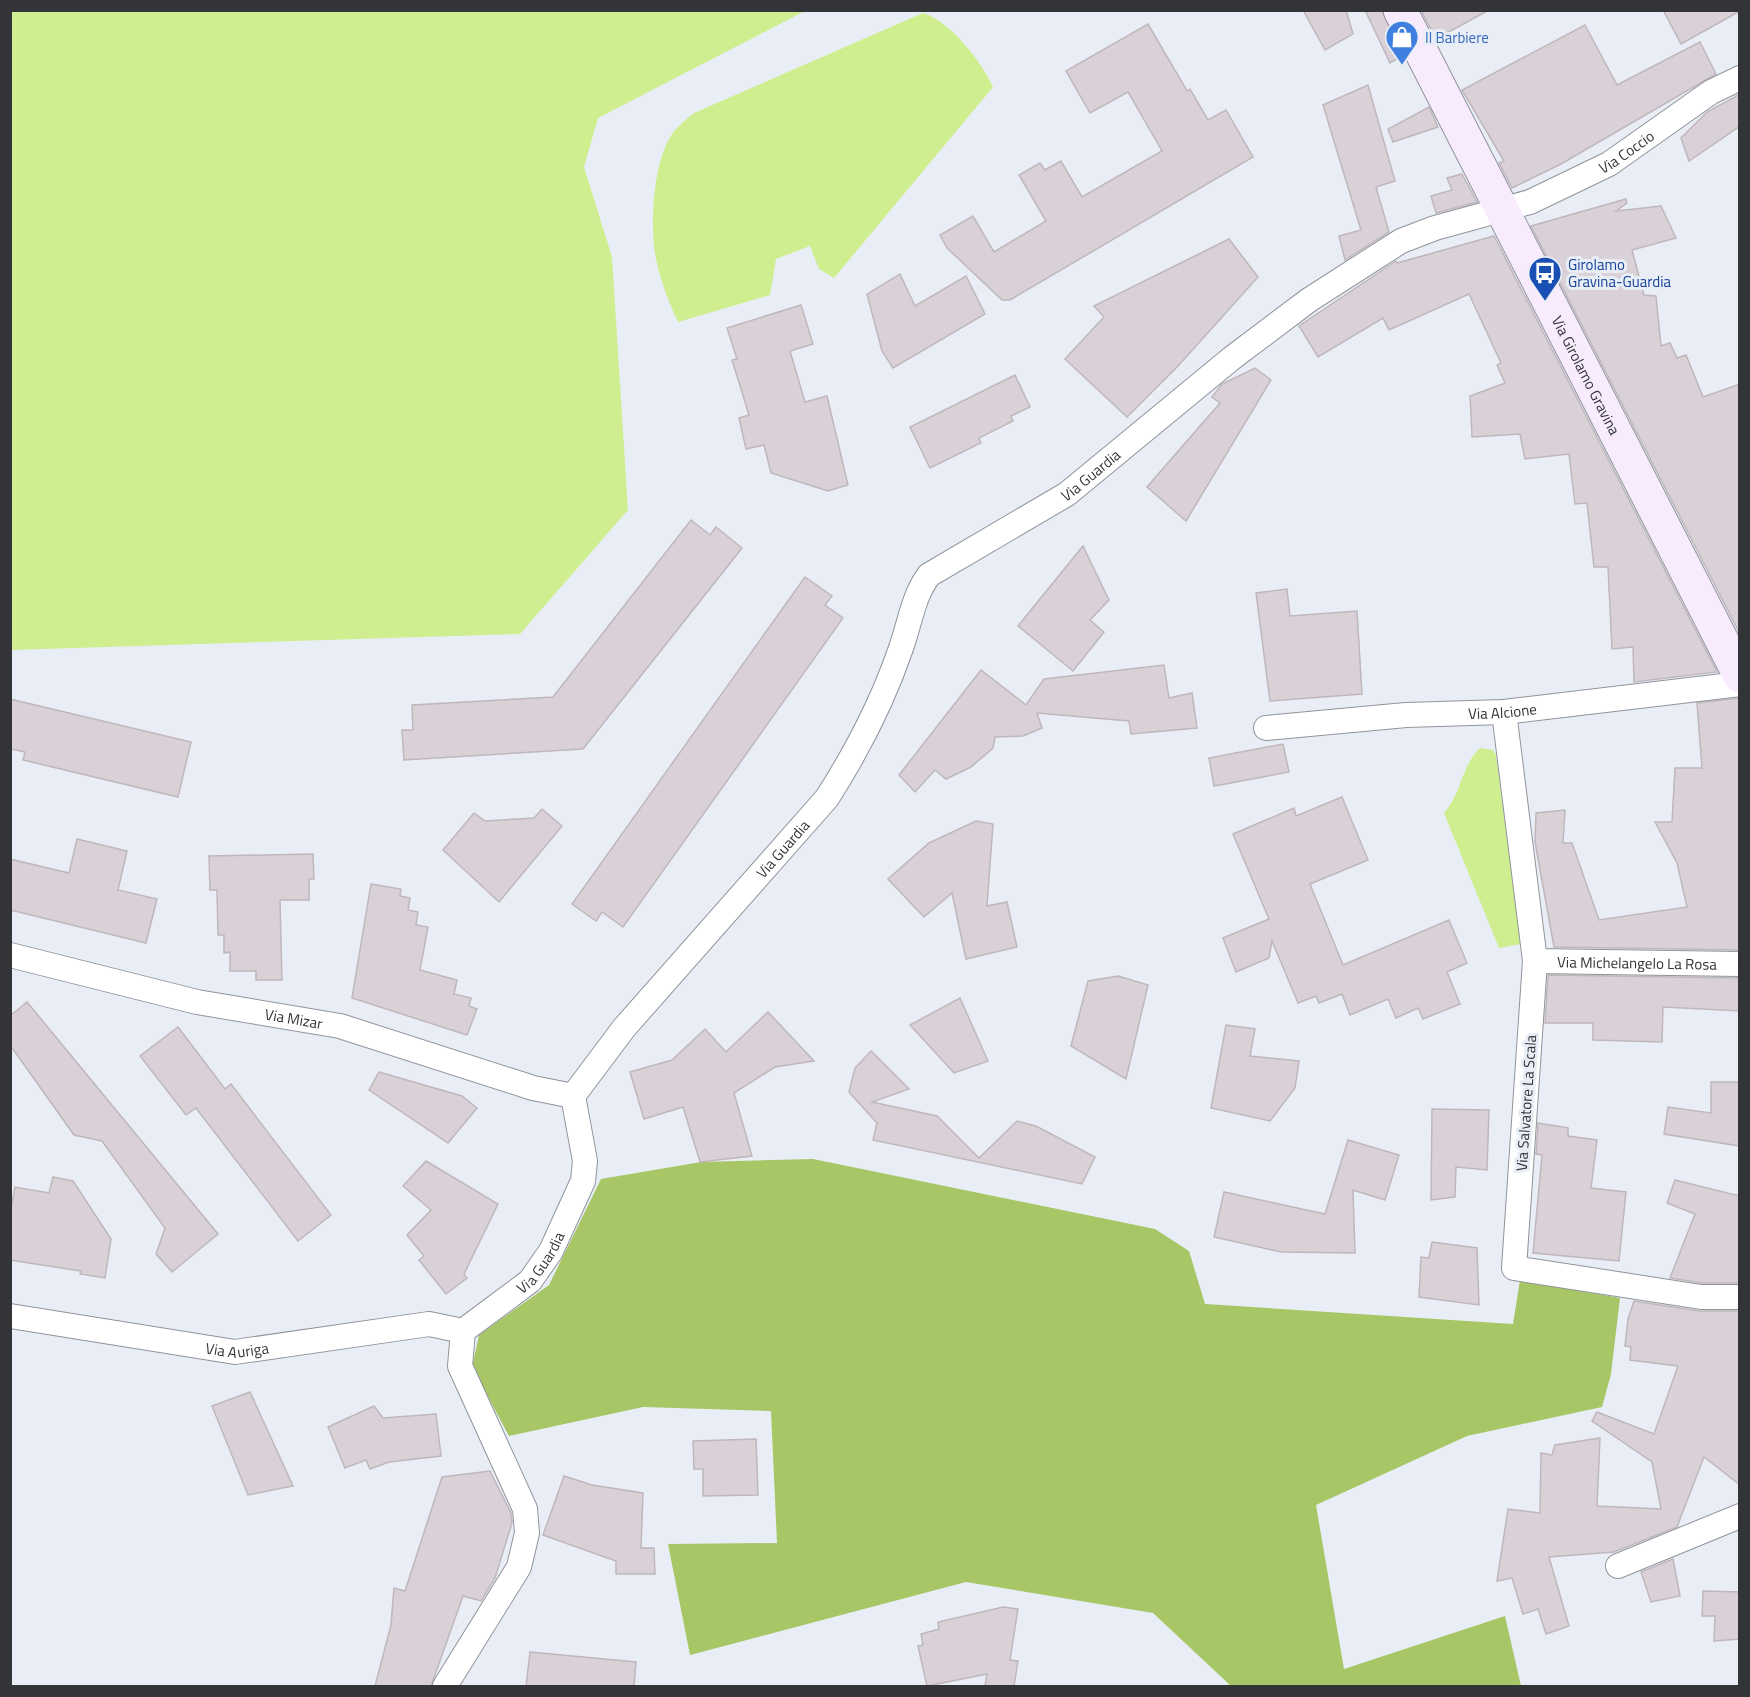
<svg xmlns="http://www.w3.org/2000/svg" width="1750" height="1697" viewBox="0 0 1750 1697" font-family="'Titillium Web',sans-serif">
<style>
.green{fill:#ceee8f}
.forest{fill:#a7c666}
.building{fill:#d9d1d7;stroke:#bfb7bc;stroke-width:1.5}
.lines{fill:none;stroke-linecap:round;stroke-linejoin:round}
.street-casing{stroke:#90949b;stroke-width:26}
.secondary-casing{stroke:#90949b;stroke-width:35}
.street{stroke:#fff;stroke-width:24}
.secondary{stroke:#f7ebfd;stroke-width:33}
.labels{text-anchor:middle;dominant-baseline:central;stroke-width:6;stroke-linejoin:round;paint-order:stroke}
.shop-label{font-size:15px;fill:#366cbe;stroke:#e9eef6;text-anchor:start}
.street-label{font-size:15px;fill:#323437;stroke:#e9eef6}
.transit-label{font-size:15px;fill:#164399;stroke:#e9eef6;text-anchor:start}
</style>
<rect width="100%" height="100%" fill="#e9eef6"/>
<g class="green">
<polygon points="10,11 805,11 598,118 584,167 612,257 628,510 520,634 11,650"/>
<path d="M923,13C950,21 982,62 993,87L834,278L819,269L810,246L776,259L770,295L678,322C667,298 657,272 654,246C651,215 654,153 676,129C681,123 688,118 694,113Z"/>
<path d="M1480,748L1493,750L1496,755L1521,944L1499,948L1444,813C1461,795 1461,766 1480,748Z"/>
</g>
<polygon class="forest" points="813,1159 1155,1229 1189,1251 1205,1304 1513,1324 1520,1280 1620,1298 1611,1374 1602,1407 1467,1436 1316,1505 1344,1669 1505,1616 1521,1686 1231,1686 1153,1613 966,1582 690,1655 668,1544 777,1543 771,1411 643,1407 509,1436 472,1367 479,1335 549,1285 601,1179 701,1162"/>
<g class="building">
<polygon points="1303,10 1346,10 1353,34 1325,50"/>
<polygon points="1365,10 1382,10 1402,56 1390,63"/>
<polygon points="1421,10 1489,10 1436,39"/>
<polygon points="1663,10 1740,10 1740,11 1681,44"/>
<polygon points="1148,24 1187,91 1190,89 1208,120 1226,110 1253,157 1010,300 1002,300 947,248 940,235 973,216 994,252 1046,221 1019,175 1040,163 1045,170 1061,161 1082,197 1162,151 1128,92 1090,113 1066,71"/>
<polygon points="1585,25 1617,85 1700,42 1716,74 1561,164 1512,188 1499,163 1504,161 1462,90"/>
<polygon points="1368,85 1395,181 1376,187 1389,232 1345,260 1339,236 1361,230 1323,105"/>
<polygon points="1740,94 1740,126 1689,161 1681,138 1707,112"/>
<polygon points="1429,107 1438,127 1393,142 1388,129"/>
<polygon points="1462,174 1477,202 1436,213 1431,196 1452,190 1447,178"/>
<polygon points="1626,199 1627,203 1616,211 1661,206 1676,238 1632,250 1644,295 1656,296 1661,346 1670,343 1677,358 1686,355 1703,397 1740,384 1740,634 1531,226"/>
<polygon points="1494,236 1717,672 1634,682 1633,647 1612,649 1608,567 1594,567 1587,503 1575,504 1569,454 1525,459 1520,434 1472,437 1470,396 1505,383 1497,365 1501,363 1469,294 1389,330 1383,318 1318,357 1299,326 1396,261 1397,263"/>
<polygon points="1229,239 1258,277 1179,365 1127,417 1065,359 1104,317 1094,306"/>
<polygon points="900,274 915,306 966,276 985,314 893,368 882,351 867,294"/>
<polygon points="801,305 813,344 790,351 805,402 827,396 848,485 828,491 771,473 764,445 746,449 739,418 749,415 732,360 737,359 727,328"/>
<polygon points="1255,368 1271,380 1186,521 1147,487 1220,403 1212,397 1222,384"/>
<polygon points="1015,375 1030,407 1011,416 1013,421 979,438 981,443 930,468 910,427"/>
<polygon points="691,520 710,535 716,527 742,548 583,749 404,760 402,730 413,730 412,705 553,697"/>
<polygon points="1083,546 1109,600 1090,620 1104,632 1073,671 1018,626"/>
<polygon points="805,577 832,596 825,605 843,618 623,927 602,912 596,921 572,904"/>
<polygon points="1287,589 1290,616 1357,611 1362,694 1270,701 1256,593"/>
<polygon points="1164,665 1169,698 1192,693 1197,728 1131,734 1129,721 1037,713 1042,728 1023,736 995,737 993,748 971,767 946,779 935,770 915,792 899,775 981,670 1026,705 1044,679"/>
<polygon points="1740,698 1740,950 1554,947 1535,842 1536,813 1565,810 1563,843 1572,843 1599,920 1687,907 1677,863 1655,822 1672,822 1675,768 1702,768 1697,703"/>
<polygon points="10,699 191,742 178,797 23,760 25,752 10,749"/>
<polygon points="1283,744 1289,772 1214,786 1209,758"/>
<polygon points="1342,797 1368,860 1310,884 1343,965 1449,920 1467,963 1447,972 1460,1004 1423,1019 1418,1008 1396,1018 1388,999 1350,1015 1342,994 1319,1003 1316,996 1298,1003 1272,941 1269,958 1236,972 1223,938 1269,919 1233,834 1294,808 1296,816"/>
<polygon points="542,809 562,826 499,902 443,850 474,813 485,821 534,818"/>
<polygon points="976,821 993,824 987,906 1007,902 1017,947 966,959 952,893 924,917 888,879 929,843"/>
<polygon points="77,839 127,851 118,890 157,899 146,943 10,910 10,859 69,873"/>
<polygon points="313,854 314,879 309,879 309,900 280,900 282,980 256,980 256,971 230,971 230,952 224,953 224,935 218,935 217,890 210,890 209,856"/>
<polygon points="371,884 401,889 400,896 410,898 408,910 418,912 416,925 428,927 420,970 457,980 454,994 471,998 469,1006 477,1009 467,1035 352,998"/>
<polygon points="1548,975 1740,978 1740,1011 1663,1007 1662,1042 1593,1040 1593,1023 1545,1023"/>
<polygon points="1118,976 1148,985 1126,1079 1071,1046 1088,981"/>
<polygon points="960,998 988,1061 954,1073 910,1025"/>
<polygon points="27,1002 218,1234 172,1272 156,1254 165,1228 102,1141 74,1135 10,1045 10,1016"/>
<polygon points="768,1012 814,1061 775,1067 734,1093 752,1156 700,1162 683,1107 644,1119 630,1072 672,1060 705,1029 726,1052"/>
<polygon points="1226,1025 1255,1029 1250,1056 1299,1061 1295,1088 1270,1121 1211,1108"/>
<polygon points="178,1027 225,1089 231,1084 331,1215 298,1241 196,1108 186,1115 140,1056"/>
<polygon points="871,1051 909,1089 872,1102 937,1116 979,1158 1017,1121 1036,1126 1095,1157 1082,1184 873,1140 877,1123 849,1092 855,1068"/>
<polygon points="379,1072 462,1096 477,1108 448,1143 369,1090"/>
<polygon points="1711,1082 1740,1082 1740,1146 1664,1134 1668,1107 1711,1113"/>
<polygon points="1432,1109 1489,1110 1487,1170 1456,1167 1455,1197 1431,1200"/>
<polygon points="1538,1123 1568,1128 1568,1136 1597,1140 1591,1188 1626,1192 1619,1261 1533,1253 1542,1155 1536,1154"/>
<polygon points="1348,1140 1399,1155 1385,1200 1353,1190 1355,1253 1281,1252 1214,1237 1224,1192 1325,1214"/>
<polygon points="426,1161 498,1204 464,1274 467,1278 446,1294 419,1260 424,1256 407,1235 431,1210 403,1186"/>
<polygon points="53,1177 73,1181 111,1239 105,1278 80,1274 81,1271 10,1260 10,1214 15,1187 49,1193"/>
<polygon points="1675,1180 1740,1196 1740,1283 1702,1283 1670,1278 1695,1214 1667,1203"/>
<polygon points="1432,1242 1477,1248 1479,1305 1419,1297 1421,1257 1429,1258"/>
<polygon points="1634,1301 1699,1311 1740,1311 1740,1485 1704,1457 1677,1527 1614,1552 1549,1557 1569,1626 1546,1634 1538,1609 1523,1614 1512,1578 1497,1581 1508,1509 1540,1513 1541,1453 1552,1455 1555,1445 1600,1438 1597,1506 1661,1509 1652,1462 1592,1421 1597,1412 1654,1434 1678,1366 1630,1360 1631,1347 1625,1346 1628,1319"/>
<polygon points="250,1392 293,1486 248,1495 212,1406"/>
<polygon points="374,1406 383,1418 436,1414 441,1456 389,1462 370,1469 366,1460 345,1468 328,1427"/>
<polygon points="756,1439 758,1495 703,1496 703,1469 694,1469 693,1441"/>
<polygon points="490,1471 511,1513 512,1523 495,1578 481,1601 463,1596 431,1686 375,1686 391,1625 394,1588 405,1591 442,1477"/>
<polygon points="564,1476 592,1485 643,1493 641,1548 654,1548 655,1574 616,1574 616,1561 543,1535"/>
<polygon points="1673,1559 1680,1596 1651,1602 1641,1572"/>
<polygon points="1703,1591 1740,1592 1740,1639 1714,1641 1715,1616 1702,1616"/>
<polygon points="1003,1607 1018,1609 1010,1660 1018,1661 1014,1686 985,1686 987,1674 927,1686 918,1646 923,1645 921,1634 939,1629 938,1622"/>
<polygon points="530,1652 636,1662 634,1686 526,1686"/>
</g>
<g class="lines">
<g class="street-casing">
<g id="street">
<polyline points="1504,712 1535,961 1514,1268 1701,1297 1740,1297"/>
<path id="s1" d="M1266,728L1406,715L1504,712L1740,684"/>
<path id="s2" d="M10,955L197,1002L340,1026L533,1088L573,1096"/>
<path id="s3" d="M1535,961L1740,964"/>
<path id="s4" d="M10,1316L235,1352L429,1324L463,1331"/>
<polyline points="1618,1566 1740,1516"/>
<path id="s5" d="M445,1686L519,1567L527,1533L525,1509L460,1366L463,1331L530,1281L551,1251L583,1181L585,1161L573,1096L624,1028L827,798C857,751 883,701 901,648C910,623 913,596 929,575L1067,494L1232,358L1309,300L1401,241L1435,228L1530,202L1609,164L1711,92L1740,78"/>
</g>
</g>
<g class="secondary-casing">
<g id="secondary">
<path id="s6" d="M1400,10L1740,676"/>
</g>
</g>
<use href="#street" class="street"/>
<use href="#secondary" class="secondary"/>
</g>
<defs>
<g id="shop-pin" transform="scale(1.725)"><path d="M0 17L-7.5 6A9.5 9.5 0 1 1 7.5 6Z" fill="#3f7fe0" stroke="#e9eef6"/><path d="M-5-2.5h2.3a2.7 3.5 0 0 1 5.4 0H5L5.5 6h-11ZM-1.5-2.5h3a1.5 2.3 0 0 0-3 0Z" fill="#fff"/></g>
<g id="bus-pin" transform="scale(1.725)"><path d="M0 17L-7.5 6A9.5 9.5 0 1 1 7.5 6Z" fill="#1a4fb4" stroke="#e9eef6"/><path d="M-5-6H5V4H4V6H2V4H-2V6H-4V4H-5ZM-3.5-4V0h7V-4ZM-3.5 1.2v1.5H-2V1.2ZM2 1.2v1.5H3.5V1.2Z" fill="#fff"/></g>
</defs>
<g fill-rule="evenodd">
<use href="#shop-pin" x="1402" y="37"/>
<use href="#bus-pin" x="1545" y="273"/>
</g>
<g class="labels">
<g class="shop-label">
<text x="1425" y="37">Il Barbiere</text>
</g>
<g class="street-label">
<text stroke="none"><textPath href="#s5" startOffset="2136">Via Coccio</textPath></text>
<text stroke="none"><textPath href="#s6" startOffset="410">Via Girolamo Gravina</textPath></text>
<text stroke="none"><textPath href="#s5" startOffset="1503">Via Guardia</textPath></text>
<text stroke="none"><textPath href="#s1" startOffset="237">Via Alcione</textPath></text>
<text stroke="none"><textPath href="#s5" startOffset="999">Via Guardia</textPath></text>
<text stroke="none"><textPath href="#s3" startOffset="102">Via Michelangelo La Rosa</textPath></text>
<text stroke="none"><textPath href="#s2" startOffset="291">Via Mizar</textPath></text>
<text transform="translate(1526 1103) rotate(-86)">Via Salvatore La Scala</text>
<text stroke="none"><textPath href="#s5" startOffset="496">Via Guardia</textPath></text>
<text stroke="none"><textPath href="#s4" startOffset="230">Via Auriga</textPath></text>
</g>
<g class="transit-label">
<text x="1568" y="264">Girolamo<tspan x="1568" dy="17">Gravina-Guardia</tspan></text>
</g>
</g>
<rect width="1750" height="1697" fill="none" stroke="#323437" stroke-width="24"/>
</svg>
